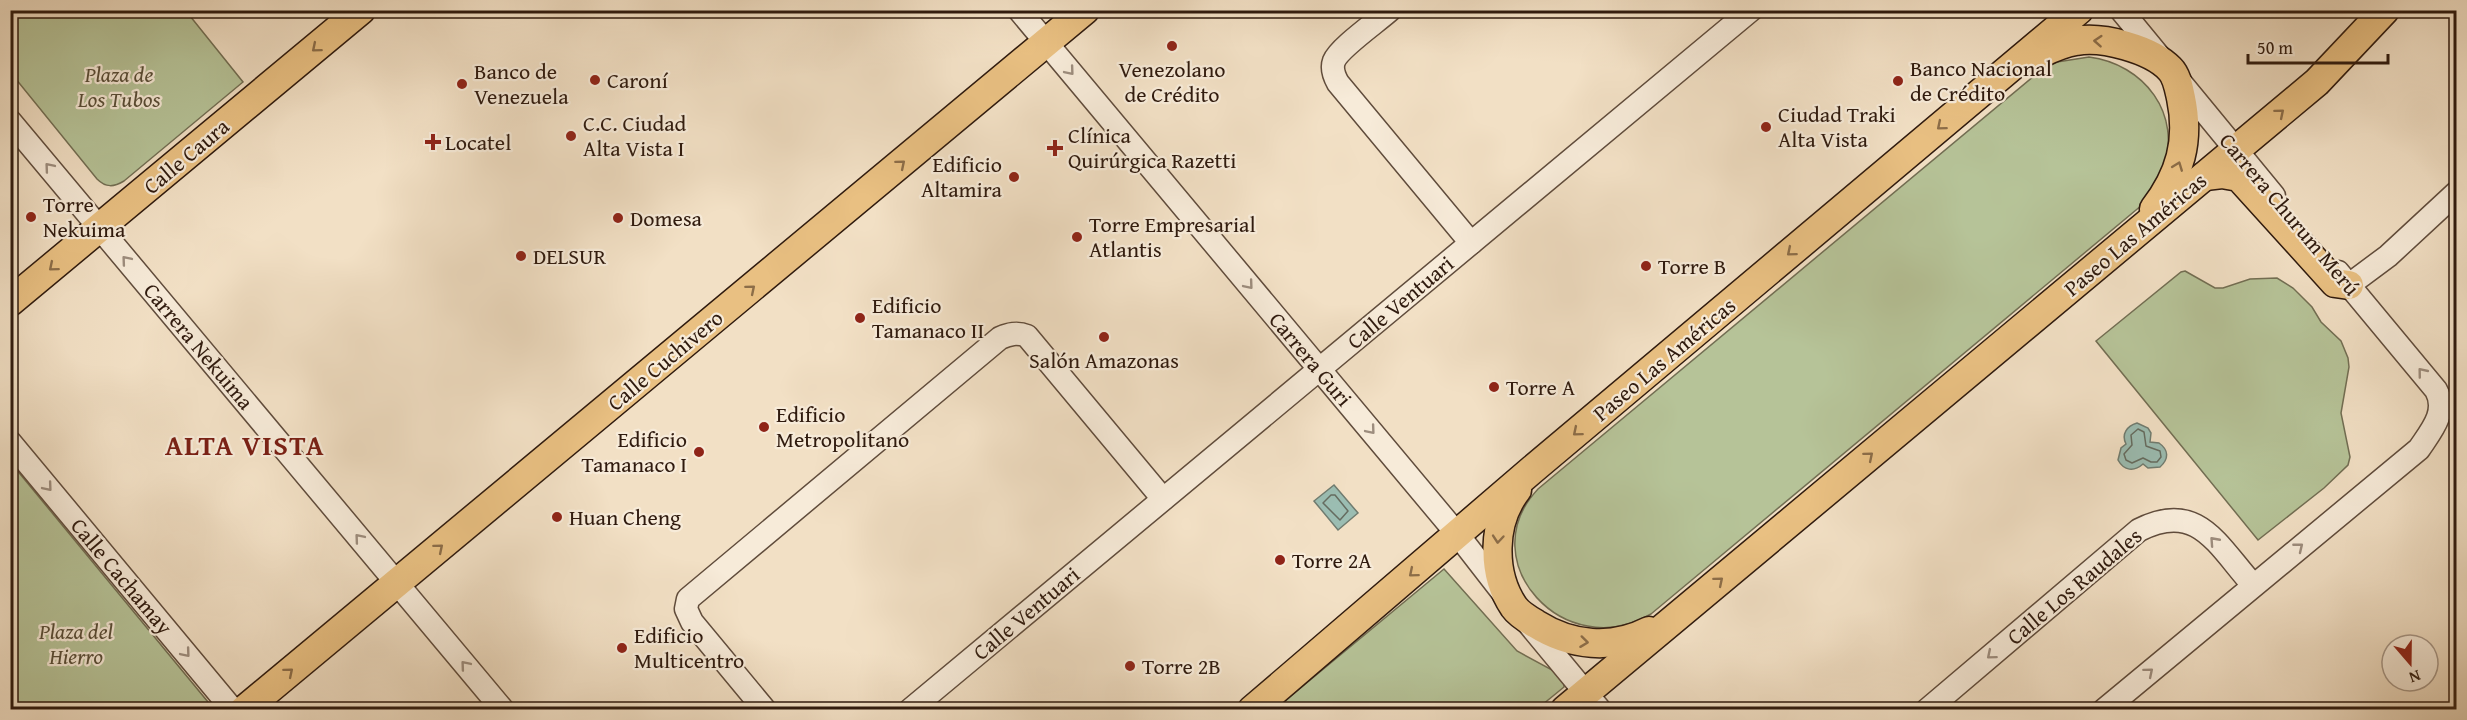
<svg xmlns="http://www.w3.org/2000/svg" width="2467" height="720" viewBox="0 0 2467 720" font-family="'Gentium Book Plus',serif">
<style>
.green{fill:#b6c398;stroke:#726e53;stroke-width:1.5}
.water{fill:#9bbdb2;stroke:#707c70;stroke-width:1.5}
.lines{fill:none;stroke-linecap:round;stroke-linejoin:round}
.shore{stroke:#656c60;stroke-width:1.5}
.minor-casing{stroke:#604c3c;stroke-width:25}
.major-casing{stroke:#2f1a0e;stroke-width:31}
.minor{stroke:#f7ebd9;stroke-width:22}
.major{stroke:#e9c082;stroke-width:28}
.oneway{stroke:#8c6d48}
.oneway2{stroke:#9d8d7e}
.poi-dot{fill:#8f2418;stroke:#f7ebd9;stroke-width:2}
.labels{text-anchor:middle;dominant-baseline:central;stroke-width:4.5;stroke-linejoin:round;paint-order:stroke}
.poi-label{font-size:22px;fill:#2f1a0e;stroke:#f7ebd9;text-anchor:start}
.park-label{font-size:22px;font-style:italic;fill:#584d37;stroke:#f7ebd9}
.street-label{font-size:22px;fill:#2f1a0e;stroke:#f7ebd9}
.district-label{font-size:28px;font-weight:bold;letter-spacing:1.5px;fill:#7a1f14;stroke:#f7ebd9}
</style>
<rect width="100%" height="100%" fill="#f2e0c5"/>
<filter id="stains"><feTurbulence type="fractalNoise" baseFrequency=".00333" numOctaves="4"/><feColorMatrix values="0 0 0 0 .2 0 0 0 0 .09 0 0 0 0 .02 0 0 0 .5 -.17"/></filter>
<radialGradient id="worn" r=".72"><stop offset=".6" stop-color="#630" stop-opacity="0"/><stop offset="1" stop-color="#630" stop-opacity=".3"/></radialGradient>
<g class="green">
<path d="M10,11H186L243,82L124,181C114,187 106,188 97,179L11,73Z"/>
<path d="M2089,57C2144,64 2183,114 2163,170C2158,182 2149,194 2142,205L1651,614C1565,665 1470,561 1538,489L2040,71L2057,62Z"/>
<polygon points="2185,271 2215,288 2223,288 2250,279 2277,278 2293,288 2312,307 2321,322 2341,341 2348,358 2349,367 2341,413 2350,457 2348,465 2324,488 2258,540 2096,341 2181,272"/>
<polygon points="11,463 208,702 211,709 11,709"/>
<polygon points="1444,569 1517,651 1554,671 1564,682 1564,687 1537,709 1274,710"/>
</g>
<g class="water">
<path d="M2137,423L2148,428L2151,433L2150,442L2159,443C2169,450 2169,459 2160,467L2148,468L2143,464C2134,472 2124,471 2118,460L2121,448L2126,444C2121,434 2127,426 2137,423Z"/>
<polygon points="1334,485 1358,513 1338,530 1314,501"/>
</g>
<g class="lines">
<g class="shore">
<polygon points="2138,429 2144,432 2146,446 2160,451 2161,457 2157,462 2151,462 2143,458 2132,463 2126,460 2124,454 2132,445 2131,435"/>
<polygon points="1331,495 1335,495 1348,511 1340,520 1323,503"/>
</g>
<g class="minor-casing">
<g id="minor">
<polyline points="1019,10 1458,535 1503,593"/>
<path d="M1390,10C1378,21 1339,48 1334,61C1331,69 1334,76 1338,83L1471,243"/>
<polyline points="2121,10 2274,196"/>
<polyline points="10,121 503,710"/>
<polyline points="2349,285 2388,256 2456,193"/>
<polyline points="10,442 233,710"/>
<polyline points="1528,623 1600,710"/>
<path d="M765,710L692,622L686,609L688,599L1000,338C1009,334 1017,332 1027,336L1163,499"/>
<polyline points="910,710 1751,10"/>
<path d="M1927,710L2139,530C2198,500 2217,545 2253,585"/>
<path d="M2104,710L2419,449C2431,431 2448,412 2436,390L2338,272"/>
</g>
</g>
<g class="major-casing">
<g id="major">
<path d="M2037,55C2050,49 2062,43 2076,41C2102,36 2151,49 2170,69C2177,76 2179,89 2181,98C2190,141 2180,175 2154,209"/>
<polyline points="2205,176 2222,174 2239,177 2335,283 2349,285"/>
<polyline points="10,302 361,10"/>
<path d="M1517,490C1492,522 1491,573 1514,607C1519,614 1529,620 1536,624C1571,646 1612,650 1649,631"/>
<polyline points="244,710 1085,10"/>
<polyline points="1252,710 1533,469 2079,10"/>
<polyline points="1565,710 2317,82 2385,10"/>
</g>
</g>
<use href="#minor" class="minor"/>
<use href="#major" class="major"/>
</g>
<defs><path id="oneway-chevron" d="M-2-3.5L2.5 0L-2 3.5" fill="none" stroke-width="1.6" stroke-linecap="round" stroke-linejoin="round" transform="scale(1.5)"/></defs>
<g class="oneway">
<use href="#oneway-chevron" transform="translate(2098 41) rotate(-176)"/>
<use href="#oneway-chevron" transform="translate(316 48) rotate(140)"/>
<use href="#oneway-chevron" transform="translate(2280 113) rotate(-40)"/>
<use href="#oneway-chevron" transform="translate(1941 126) rotate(140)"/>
<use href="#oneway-chevron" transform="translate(901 164) rotate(-40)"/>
<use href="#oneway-chevron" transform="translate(2178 166) rotate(-69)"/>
<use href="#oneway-chevron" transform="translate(1791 252) rotate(140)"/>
<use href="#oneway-chevron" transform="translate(53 267) rotate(140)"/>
<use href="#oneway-chevron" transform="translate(751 289) rotate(-40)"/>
<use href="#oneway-chevron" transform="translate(1577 432) rotate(140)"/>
<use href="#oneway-chevron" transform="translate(1869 456) rotate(-40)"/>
<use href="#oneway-chevron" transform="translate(1498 539) rotate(95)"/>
<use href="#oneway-chevron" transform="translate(439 548) rotate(-40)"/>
<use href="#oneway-chevron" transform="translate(1413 573) rotate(140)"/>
<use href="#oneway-chevron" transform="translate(1719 581) rotate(-40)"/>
<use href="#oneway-chevron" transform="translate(1584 642) rotate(7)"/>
<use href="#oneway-chevron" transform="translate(289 672) rotate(-40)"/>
</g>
<g class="oneway2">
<use href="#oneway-chevron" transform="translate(1070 71) rotate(50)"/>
<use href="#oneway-chevron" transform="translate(49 167) rotate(-130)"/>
<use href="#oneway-chevron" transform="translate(126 260) rotate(-130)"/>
<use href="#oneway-chevron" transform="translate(1249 285) rotate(50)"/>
<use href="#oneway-chevron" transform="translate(2422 372) rotate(-129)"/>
<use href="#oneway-chevron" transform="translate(1371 430) rotate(50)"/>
<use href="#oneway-chevron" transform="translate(48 487) rotate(50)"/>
<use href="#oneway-chevron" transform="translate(359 538) rotate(-130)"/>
<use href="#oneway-chevron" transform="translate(2214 541) rotate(-132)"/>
<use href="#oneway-chevron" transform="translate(2299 547) rotate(-39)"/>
<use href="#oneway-chevron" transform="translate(186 653) rotate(50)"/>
<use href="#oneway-chevron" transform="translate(1991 655) rotate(140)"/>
<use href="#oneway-chevron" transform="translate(465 665) rotate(-130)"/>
<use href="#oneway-chevron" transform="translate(2149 672) rotate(-40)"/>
</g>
<g class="poi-dot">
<circle cx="1172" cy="46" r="6"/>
<circle cx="595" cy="80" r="6"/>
<circle cx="1898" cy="81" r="6"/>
<circle cx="462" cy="84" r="6"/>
<circle cx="1766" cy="127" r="6"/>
<circle cx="571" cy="136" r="6"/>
<path d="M430 133h6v6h6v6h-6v6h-6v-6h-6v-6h6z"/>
<path d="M1052 139h6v6h6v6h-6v6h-6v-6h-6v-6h6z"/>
<circle cx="1014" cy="177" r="6"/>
<circle cx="31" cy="217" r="6"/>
<circle cx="618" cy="218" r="6"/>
<circle cx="1077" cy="237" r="6"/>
<circle cx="521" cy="256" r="6"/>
<circle cx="1646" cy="266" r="6"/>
<circle cx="860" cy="318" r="6"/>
<circle cx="1104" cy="337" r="6"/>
<circle cx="1494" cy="387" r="6"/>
<circle cx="764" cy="427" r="6"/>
<circle cx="699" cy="452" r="6"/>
<circle cx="557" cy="517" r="6"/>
<circle cx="1280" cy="560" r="6"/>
<circle cx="622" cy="648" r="6"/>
<circle cx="1130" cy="666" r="6"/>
</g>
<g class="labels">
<g class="poi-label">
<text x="1910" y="68">Banco Nacional<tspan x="1910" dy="25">de Crédito</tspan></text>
<text x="1172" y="69" text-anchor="middle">Venezolano<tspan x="1172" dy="25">de Crédito</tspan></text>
<text x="474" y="71">Banco de<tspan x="474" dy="25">Venezuela</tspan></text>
<text x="607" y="80">Caroní</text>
<text x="1778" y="114">Ciudad Traki<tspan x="1778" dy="25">Alta Vista</tspan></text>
<text x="583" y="123">C.C. Ciudad<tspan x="583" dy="25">Alta Vista I</tspan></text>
<text x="1068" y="135">Clínica<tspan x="1068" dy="25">Quirúrgica Razetti</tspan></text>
<text x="445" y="142">Locatel</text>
<text x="1002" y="164" text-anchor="end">Edificio<tspan x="1002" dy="25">Altamira</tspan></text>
<text x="43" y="204">Torre<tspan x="43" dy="25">Nekuima</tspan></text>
<text x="630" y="218">Domesa</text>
<text x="1089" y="224">Torre Empresarial<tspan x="1089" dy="25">Atlantis</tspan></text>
<text x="533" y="256">DELSUR</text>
<text x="1658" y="266">Torre B</text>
<text x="872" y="305">Edificio<tspan x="872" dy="25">Tamanaco II</tspan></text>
<text x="1104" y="360" text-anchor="middle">Salón Amazonas</text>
<text x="1506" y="387">Torre A</text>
<text x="776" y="414">Edificio<tspan x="776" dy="25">Metropolitano</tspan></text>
<text x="687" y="439" text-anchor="end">Edificio<tspan x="687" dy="25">Tamanaco I</tspan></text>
<text x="569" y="517">Huan Cheng</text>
<text x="1292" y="560">Torre 2A</text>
<text x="634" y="635">Edificio<tspan x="634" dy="25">Multicentro</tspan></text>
<text x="1142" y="666">Torre 2B</text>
</g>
<g class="park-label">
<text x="119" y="74">Plaza de<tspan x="119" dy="25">Los Tubos</tspan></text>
<text x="76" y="631">Plaza del<tspan x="76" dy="25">Hierro</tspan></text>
</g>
<g class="street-label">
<text transform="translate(186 156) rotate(-40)">Calle Caura</text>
<text transform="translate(2290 214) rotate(50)">Carrera Churum Merú</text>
<text transform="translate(2135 234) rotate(-40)">Paseo Las Américas</text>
<text transform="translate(1400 302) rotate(-40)">Calle Ventuari</text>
<text transform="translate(199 346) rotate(50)">Carrera Nekuima</text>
<text transform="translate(1311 359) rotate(50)">Carrera Guri</text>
<text transform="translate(1664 359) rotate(-40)">Paseo Las Américas</text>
<text transform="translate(665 360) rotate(-40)">Calle Cuchivero</text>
<text transform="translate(122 576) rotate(50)">Calle Cachamay</text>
<text transform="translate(2074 586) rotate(-40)">Calle Los Raudales</text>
<text transform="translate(1026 613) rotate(-40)">Calle Ventuari</text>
</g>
<g class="district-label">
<text x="245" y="444">ALTA VISTA</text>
</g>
</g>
<rect width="2467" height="720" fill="none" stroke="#f2e0c5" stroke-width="36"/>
<rect x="12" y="12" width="2443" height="696" fill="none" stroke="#2f1a0e" stroke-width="3"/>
<rect x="18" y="18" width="2431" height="684" fill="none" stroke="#2f1a0e" stroke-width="1.5"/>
<g transform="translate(2410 663) rotate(160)"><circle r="28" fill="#f7ebd9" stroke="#a79788" stroke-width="1.5"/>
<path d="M0-4.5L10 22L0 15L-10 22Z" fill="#8f2418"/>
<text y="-9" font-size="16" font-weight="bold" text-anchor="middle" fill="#2f1a0e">N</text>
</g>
<path d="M2248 54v9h140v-9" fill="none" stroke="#2f1a0e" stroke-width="3"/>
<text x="2257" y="54" font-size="18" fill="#2f1a0e" stroke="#f7ebd9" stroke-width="4.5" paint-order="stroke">50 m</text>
<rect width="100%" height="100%" filter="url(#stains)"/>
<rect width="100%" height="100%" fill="url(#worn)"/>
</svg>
